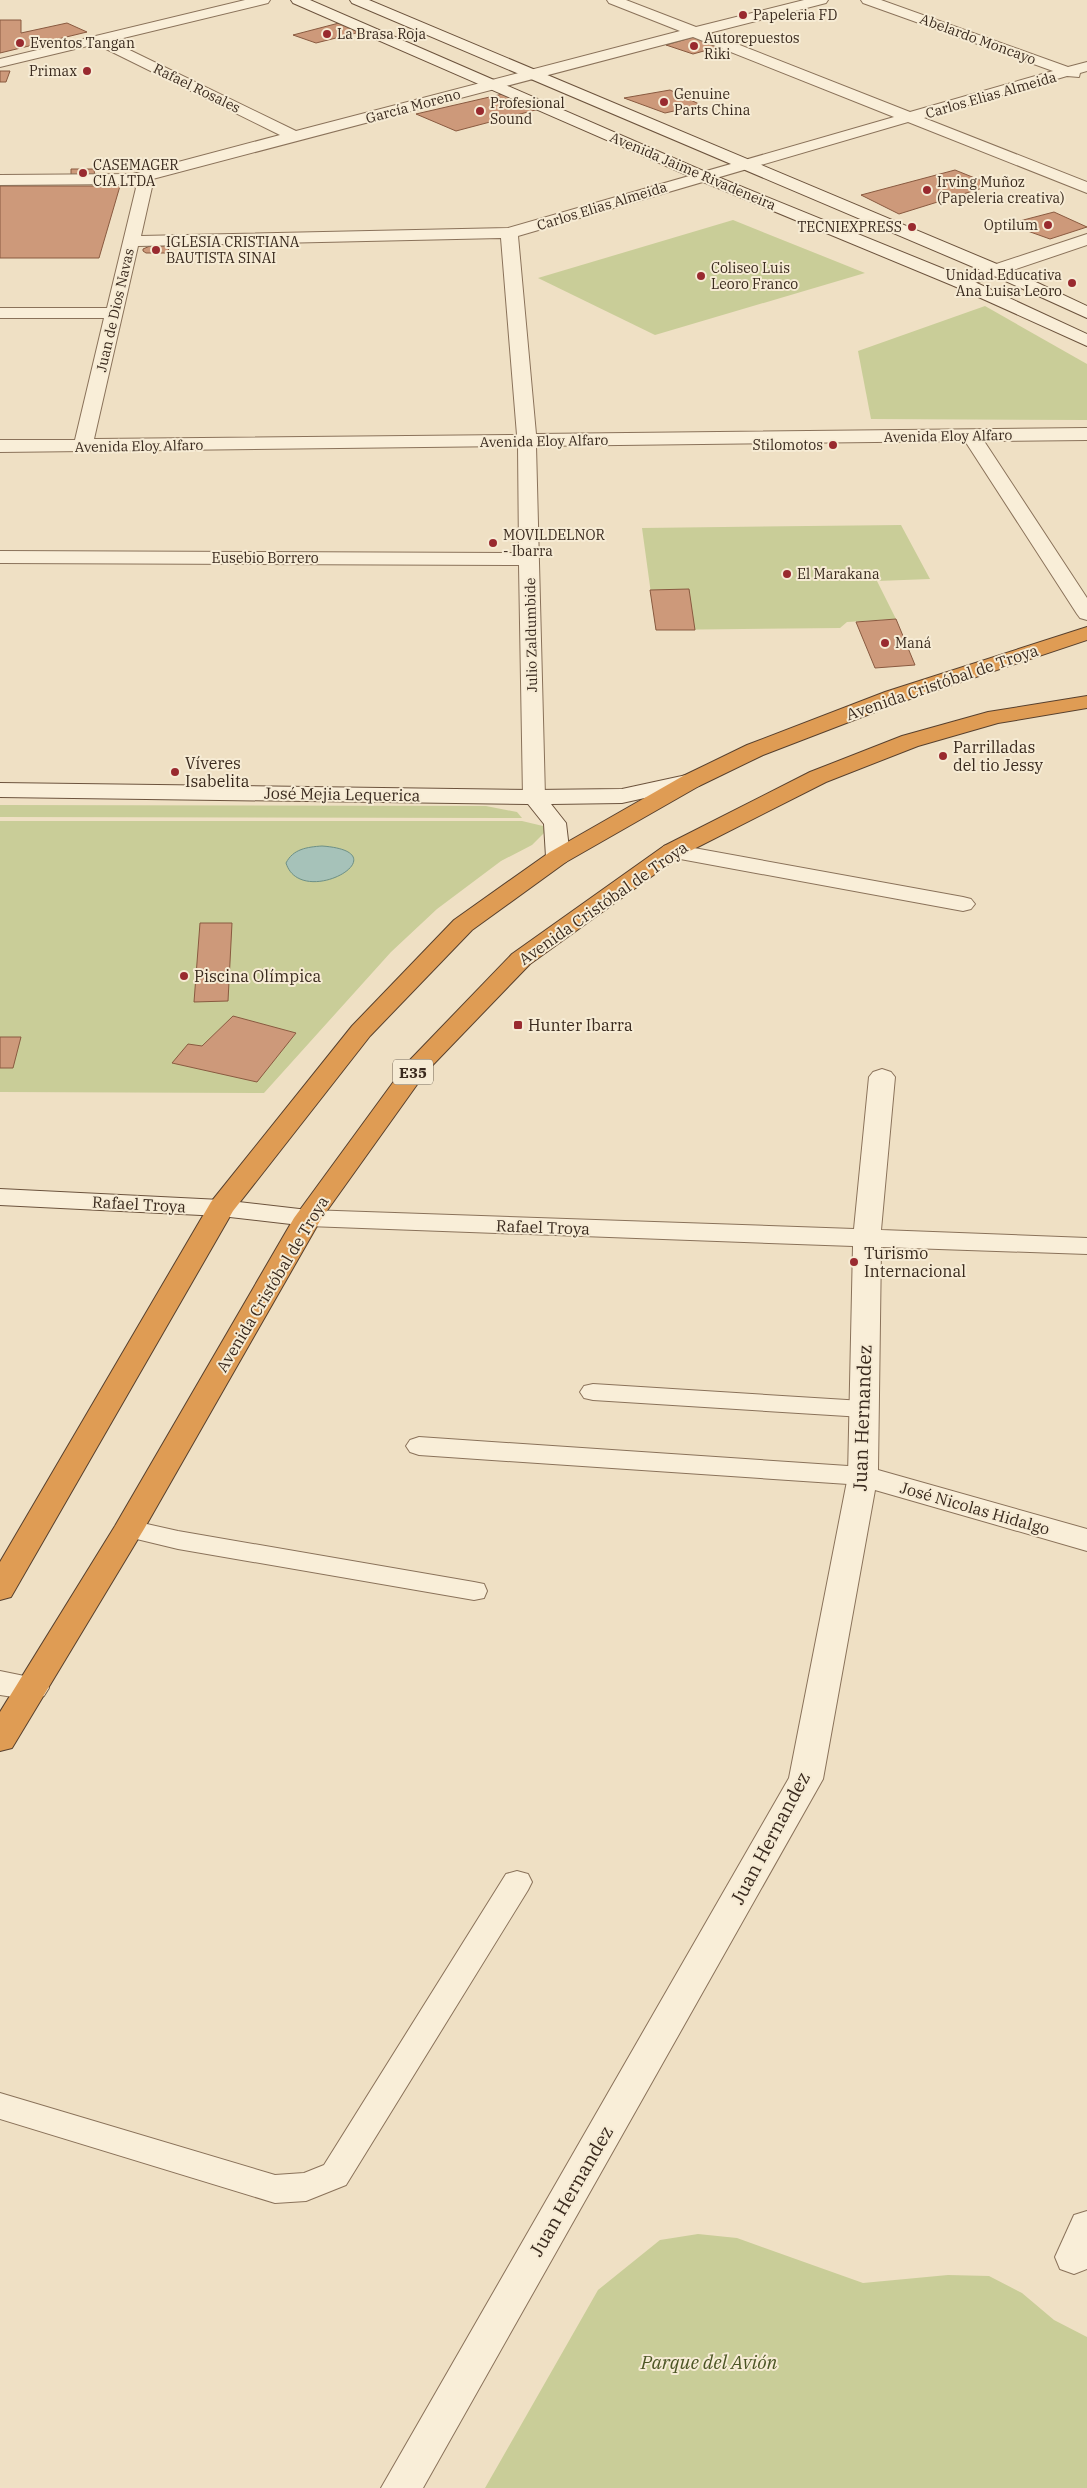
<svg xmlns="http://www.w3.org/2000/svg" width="1087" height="2488" viewBox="0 0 1087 2488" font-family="'IBM Plex Serif',serif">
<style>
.green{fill:#c9cd98}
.water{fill:#a6c2b9;stroke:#6d9086}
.building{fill:#cd997a;stroke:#895a40}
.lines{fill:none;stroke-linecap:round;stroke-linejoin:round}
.lane-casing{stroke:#8a725a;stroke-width:2}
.street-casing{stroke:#8a725a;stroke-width:2}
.secondary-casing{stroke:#6c533d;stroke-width:2}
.highway-casing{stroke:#57402e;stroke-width:2}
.lane{fill:#f9eed8;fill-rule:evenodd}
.street{fill:#f9eed8;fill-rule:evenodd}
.secondary{fill:#f9eed8;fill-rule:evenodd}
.highway{fill:#df9c54;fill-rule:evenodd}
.poi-dot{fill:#992a2f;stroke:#f6ebd4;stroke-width:2}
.labels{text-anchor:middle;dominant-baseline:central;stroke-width:4;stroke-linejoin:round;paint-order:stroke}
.far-poi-label{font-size:14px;fill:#3a2a1e;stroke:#f6ebd4;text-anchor:start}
.far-street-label{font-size:14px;fill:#3a2a1e;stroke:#f6ebd4}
.shield{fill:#f6ebd4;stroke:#726455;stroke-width:1}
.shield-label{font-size:15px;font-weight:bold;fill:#3a2a1e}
.street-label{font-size:16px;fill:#3a2a1e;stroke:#f6ebd4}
.poi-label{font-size:16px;fill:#3a2a1e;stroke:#f6ebd4;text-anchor:start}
.near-street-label{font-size:19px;fill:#3a2a1e;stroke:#f6ebd4}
.near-park-label{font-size:19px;font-style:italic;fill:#4c5625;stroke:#f6ebd4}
</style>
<rect width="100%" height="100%" fill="#efe0c4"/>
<g class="green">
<polygon points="733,220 865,273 655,335 538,278"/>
<polygon points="985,306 1087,364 1087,420 871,419 858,351"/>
<polygon points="901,525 930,579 877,581 896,619 847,622 840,628 656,630 642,528"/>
<polygon points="0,805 486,806 517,812 522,818 0,817"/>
<polygon points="0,821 522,821 543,826 545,832 532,845 501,861 437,909 391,952 264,1093 0,1092"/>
<polygon points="698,2234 737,2238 863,2283 948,2275 989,2276 1022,2293 1054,2320 1087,2337 1087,2488 485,2488 598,2290 660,2240"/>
</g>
<path class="water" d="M322,846C405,852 301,911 286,863C293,849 307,847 322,846Z"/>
<g class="building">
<polygon points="0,20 21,20 21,33 67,23 87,32 0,53"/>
<polygon points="339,23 360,32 316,43 293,35"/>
<polygon points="697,36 722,46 693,54 666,45"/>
<polygon points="0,71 10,71 6,82 0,82"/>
<polygon points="670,90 701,105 665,113 624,98"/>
<polygon points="507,93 543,108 456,131 416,114"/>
<polygon points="71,169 94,169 95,178 71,178"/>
<polygon points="955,170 992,185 899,214 861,195"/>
<polygon points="0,186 120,186 99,258 0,258"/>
<polygon points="1054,212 1087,227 1050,239 1008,224"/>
<polygon points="150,246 169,246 168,253 146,253 143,251 143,249"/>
<polygon points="689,589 695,630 656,630 650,590"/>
<polygon points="896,619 915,665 875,668 856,622"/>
<polygon points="200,923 232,923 228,1001 194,1002"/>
<polygon points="233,1016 296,1033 257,1082 172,1063 188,1044 202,1046"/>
<polygon points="0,1037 21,1037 13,1068 0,1068"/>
</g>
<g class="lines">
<g class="lane-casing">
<g id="lane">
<polygon points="593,1384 863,1401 872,1403 876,1409 872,1415 863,1417 593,1400 584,1398 580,1392 584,1386"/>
<polygon points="419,1437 863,1467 872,1470 876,1476 872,1482 863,1485 419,1455 410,1452 406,1446 410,1440"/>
<polygon points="129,1520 178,1531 474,1582 484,1584 487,1591 484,1598 474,1600 178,1549 120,1535 116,1529 120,1523"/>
<polygon points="517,1871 528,1874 532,1882 528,1890 346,2185 306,2201 275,2203 0,2119 0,2093 275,2175 304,2173 324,2165 506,1874"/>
</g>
</g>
<g class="street-casing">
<g id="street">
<path d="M245,0H270L268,3L111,41L296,131L680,31L609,3L607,0H626L696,27L804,0H828L826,3L709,33L910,112L1053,71L863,3L861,0H881L1068,67L1087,62V71L1080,73L1079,77L1067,76L924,118L1087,182V193L908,122L518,236L536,434L1087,428V440L984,441L1087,598V620L1080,618L1077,614L965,441L536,446L545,797L542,802L534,804L526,802L523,797L519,565L0,563V551L519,553L518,446L0,452V440H75L104,318H0V308H107L136,188L129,184L0,185V175L133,174L280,135L96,44L0,67V59ZM693,37L894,117L508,228L141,236L152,187L145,181ZM501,238L517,435L94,439L138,246Z"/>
<polygon points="1087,234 1087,245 966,286 954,286 951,282 954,278"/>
<polygon points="672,844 963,897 971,899 975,904 971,909 963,911 664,856 660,851 664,846"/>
<polygon points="882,1069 891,1072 895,1077 881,1230 1087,1238 1087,1254 881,1247 878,1470 1087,1529 1087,1551 875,1490 823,1779 423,2488 381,2488 789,1778 848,1476 853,1246 308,1226 298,1224 294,1218 298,1212 308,1210 854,1229 869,1077 873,1072"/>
<polygon points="0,1671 44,1680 49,1688 44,1696 33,1700 0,1695"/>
<polygon points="1087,2211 1087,2269 1074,2274 1060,2269 1055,2257 1074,2215"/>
</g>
</g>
<g class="secondary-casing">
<g id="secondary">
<polygon points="291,0 310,0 708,173 966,278 1087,334 1087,346 954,286 696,179 293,3"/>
<polygon points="350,0 369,0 1004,267 1087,306 1087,318 992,275 352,3"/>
<polygon points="691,774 699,776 702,781 699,786 622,803 551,804 566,823 570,857 566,862 558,864 550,862 546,857 544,824 528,804 0,797 0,783 534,790 622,789"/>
<polygon points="0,1189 221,1200 308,1210 318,1212 322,1218 318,1224 308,1226 221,1216 0,1205"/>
</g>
</g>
<g class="highway-casing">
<g id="highway">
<polygon points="1087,627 1087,640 901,702 763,755 699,786 566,862 472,930 370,1036 233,1211 11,1597 0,1600 0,1562 211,1202 352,1026 454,920 550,852 683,776 747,745 885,692"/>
<polygon points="1087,696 1087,708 998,723 918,746 826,782 680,856 530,964 426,1072 321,1219 144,1529 12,1748 0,1751 0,1712 115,1526 294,1218 408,1062 512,954 664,846 810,772 902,736 988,712"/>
</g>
</g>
<use href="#lane" class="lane"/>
<use href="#street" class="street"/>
<use href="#secondary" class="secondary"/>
<use href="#highway" class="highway"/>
</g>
<g class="poi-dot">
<circle cx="743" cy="15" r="5"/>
<circle cx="327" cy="34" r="5"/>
<circle cx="20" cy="43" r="5"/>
<circle cx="694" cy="46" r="5"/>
<circle cx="87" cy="71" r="5"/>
<circle cx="664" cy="102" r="5"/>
<circle cx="480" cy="111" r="5"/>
<circle cx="83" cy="173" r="5"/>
<circle cx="927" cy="190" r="5"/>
<circle cx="1048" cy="225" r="5"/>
<circle cx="912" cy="227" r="5"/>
<circle cx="156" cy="250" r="5"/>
<circle cx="701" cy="276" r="5"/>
<circle cx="1072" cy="283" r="5"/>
<circle cx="833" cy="445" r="5"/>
<circle cx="493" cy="543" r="5"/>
<circle cx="787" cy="574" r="5"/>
<circle cx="885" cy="643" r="5"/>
<circle cx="943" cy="756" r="5"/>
<circle cx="175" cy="772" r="5"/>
<circle cx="184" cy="976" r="5"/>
<rect x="513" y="1020" width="10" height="10" rx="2.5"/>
<circle cx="854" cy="1262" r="5"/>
</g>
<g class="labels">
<g class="far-poi-label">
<text x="753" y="15">Papeleria FD</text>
<text x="337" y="34">La Brasa Roja</text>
<text x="704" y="38">Autorepuestos<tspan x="704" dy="16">Riki</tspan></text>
<text x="30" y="43">Eventos Tangan</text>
<text x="77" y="71" text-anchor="end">Primax</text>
<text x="674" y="94">Genuine<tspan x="674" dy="16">Parts China</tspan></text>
<text x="490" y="103">Profesional<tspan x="490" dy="16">Sound</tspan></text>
<text x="93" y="165">CASEMAGER<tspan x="93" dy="16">CIA LTDA</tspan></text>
<text x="937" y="182">Irving Muñoz<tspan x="937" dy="16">(Papeleria creativa)</tspan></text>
<text x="1038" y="225" text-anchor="end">Optilum</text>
<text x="902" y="227" text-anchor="end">TECNIEXPRESS</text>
<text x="166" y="242">IGLESIA CRISTIANA<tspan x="166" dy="16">BAUTISTA SINAI</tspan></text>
<text x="711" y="268">Coliseo Luis<tspan x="711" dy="16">Leoro Franco</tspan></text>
<text x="1062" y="275" text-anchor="end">Unidad Educativa<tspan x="1062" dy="16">Ana Luisa Leoro</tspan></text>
<text x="823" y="445" text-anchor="end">Stilomotos</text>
<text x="503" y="535">MOVILDELNOR<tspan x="503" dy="16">- Ibarra</tspan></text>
<text x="797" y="574">El Marakana</text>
<text x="895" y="643">Maná</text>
</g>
<g class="far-street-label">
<text transform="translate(978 39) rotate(20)">Abelardo Moncayo</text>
<text transform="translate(197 88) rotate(26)">Rafael Rosales</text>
<text transform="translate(991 95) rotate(-16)">Carlos Elias Almeida</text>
<text transform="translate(413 106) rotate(-15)">García Moreno</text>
<text transform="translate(693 171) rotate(23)">Avenida Jaime Rivadeneira</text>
<text transform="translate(602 206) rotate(-17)">Carlos Elias Almeida</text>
<text transform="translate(115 310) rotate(-77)">Juan de Dios Navas</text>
<text transform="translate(948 436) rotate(-1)">Avenida Eloy Alfaro</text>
<text transform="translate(544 441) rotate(-1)">Avenida Eloy Alfaro</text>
<text transform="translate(139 446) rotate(-1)">Avenida Eloy Alfaro</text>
<text x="265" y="558">Eusebio Borrero</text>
<text transform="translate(531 635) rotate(-91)">Julio Zaldumbide</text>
</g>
<rect class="shield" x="393" y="1059.5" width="40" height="25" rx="4"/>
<g class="shield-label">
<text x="413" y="1072">E35</text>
</g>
<g class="street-label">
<text transform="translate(942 682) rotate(-19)">Avenida Cristóbal de Troya</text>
<text transform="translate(342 794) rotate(1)">José Mejia Lequerica</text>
<text transform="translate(603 903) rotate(-35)">Avenida Cristóbal de Troya</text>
<text transform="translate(139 1204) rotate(3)">Rafael Troya</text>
<text transform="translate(543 1227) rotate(2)">Rafael Troya</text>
<text transform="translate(272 1284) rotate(-59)">Avenida Cristóbal de Troya</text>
<text transform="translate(975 1508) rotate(16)">José Nicolas Hidalgo</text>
</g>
<g class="poi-label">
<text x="953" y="747">Parrilladas<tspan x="953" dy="18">del tio Jessy</tspan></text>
<text x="185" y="763">Víveres<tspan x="185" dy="18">Isabelita</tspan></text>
<text x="194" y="976">Piscina Olímpica</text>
<text x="528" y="1025">Hunter Ibarra</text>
<text x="864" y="1253">Turismo<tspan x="864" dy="18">Internacional</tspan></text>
</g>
<g class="near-street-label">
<text transform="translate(862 1418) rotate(-88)">Juan Hernandez</text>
<text transform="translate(770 1838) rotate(-62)">Juan Hernandez</text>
<text transform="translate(571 2191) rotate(-60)">Juan Hernandez</text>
</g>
<g class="near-park-label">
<text x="709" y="2362">Parque del Avión</text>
</g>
</g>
</svg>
